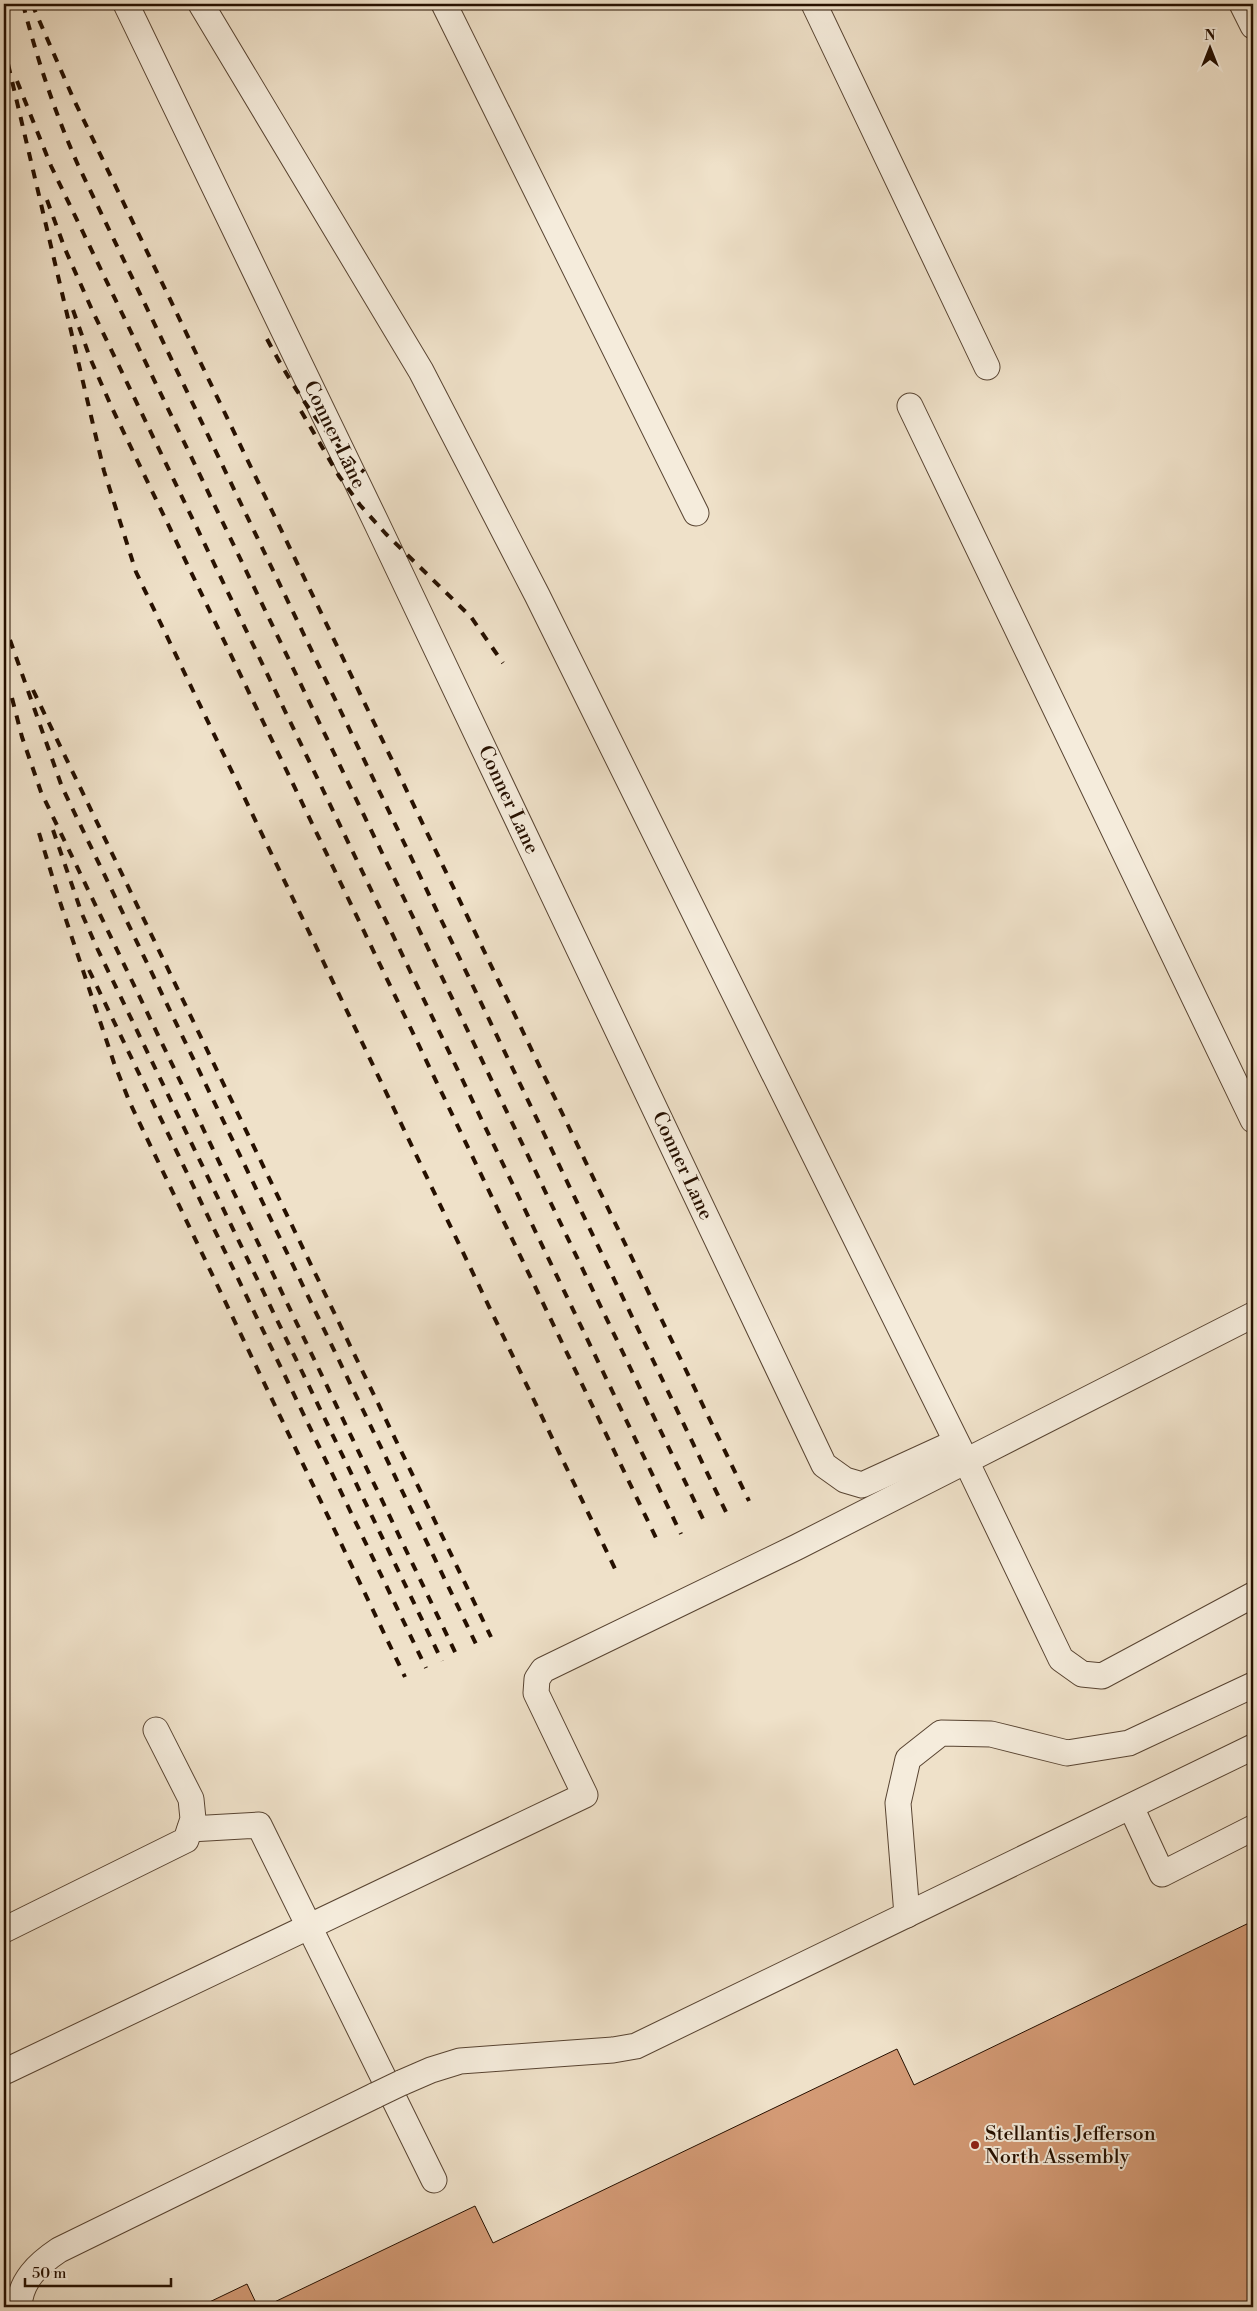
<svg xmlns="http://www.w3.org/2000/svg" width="1257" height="2311" viewBox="0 0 1257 2311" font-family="'Libre Bodoni',serif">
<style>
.building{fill:#d39a75;stroke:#261000}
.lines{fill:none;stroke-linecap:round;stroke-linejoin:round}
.minor-casing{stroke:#584432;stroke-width:27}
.minor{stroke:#f5ecdc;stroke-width:25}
.rail{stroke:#261000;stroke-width:4;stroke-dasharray:9 9;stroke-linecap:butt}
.minor-bridge-casing{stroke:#584432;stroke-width:27;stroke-linecap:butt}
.minor-bridge{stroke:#f5ecdc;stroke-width:25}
.poi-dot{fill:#8f2418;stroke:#f5ecdc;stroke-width:2}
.labels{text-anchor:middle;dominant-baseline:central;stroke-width:4;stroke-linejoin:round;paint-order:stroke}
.street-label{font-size:20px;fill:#261000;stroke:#f5ecdc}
.poi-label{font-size:20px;fill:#261000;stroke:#f5ecdc;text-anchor:start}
</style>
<rect width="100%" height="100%" fill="#efe1c9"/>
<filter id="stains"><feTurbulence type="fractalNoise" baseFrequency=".004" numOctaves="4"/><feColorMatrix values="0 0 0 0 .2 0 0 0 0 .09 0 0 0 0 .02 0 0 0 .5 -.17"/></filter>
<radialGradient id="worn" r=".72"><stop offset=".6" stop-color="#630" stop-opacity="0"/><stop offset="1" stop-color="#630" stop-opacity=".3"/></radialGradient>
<g class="building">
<polygon points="1253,1921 1253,2307 264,2307 475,2206 493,2243 897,2049 914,2085"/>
<polygon points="247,2284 258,2307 199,2307"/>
</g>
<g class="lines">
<g class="minor-casing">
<g id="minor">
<polyline points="126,4 377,524 824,1465 845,1480 862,1485 956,1442"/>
<polyline points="444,4 696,513"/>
<polyline points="814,4 987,367"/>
<polyline points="1242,4 1253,26"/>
<polyline points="910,406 1253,1120"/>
<polyline points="1253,1315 966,1461 1061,1659 1082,1674 1102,1676 1253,1595"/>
<polyline points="1131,1807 1162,1874 1253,1828"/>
<polyline points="190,1829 259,1825 434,2180"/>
<polyline points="907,1915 898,1803 908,1759 941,1733 991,1734 1067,1753 1129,1743 1253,1685"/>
<polyline points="4,1930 186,1840 193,1819 191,1799 156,1730"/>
<polyline points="6,2071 585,1795 536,1693 537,1679 543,1670 797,1547 966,1461 537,595 421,371 201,4"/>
<polyline points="401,2083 431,2070 460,2061 613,2050 636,2046 1253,1747"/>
<path d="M19,2307C20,2281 38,2264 59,2250L376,2095"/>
</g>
</g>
<use href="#minor" class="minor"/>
<g class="rail">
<path d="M23,4C37,59 55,113 78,165L726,1512"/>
<polyline points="32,4 74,100 749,1501"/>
<polyline points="4,47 104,471 136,572 618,1575"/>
<polyline points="17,81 51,166 705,1523"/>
<polyline points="47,200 65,249 93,312 681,1534"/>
<polyline points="73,310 90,358 112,408 658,1542"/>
<path d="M267,339C293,388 323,434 364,472"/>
<polyline points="301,411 339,476 360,505 386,534 471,617 503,663"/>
<polyline points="4,623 62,787 476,1644"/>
<polyline points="33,690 491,1637"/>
<polyline points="12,698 22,737 41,792 456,1654"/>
<polyline points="53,830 82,914 97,948 442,1661"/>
<polyline points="39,833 61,905 114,1063 130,1103 405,1677"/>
<polyline points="89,970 426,1668"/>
</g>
<g class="minor-bridge-casing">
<polyline id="minor-bridge" points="376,2095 401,2083"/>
</g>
<use href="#minor-bridge" class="minor-bridge"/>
</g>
<circle class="poi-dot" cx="975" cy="2145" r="5"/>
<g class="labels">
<g class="street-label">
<text transform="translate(334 435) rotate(64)">Conner Lane</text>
<text transform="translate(508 800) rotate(65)">Conner Lane</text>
<text transform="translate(682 1166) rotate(65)">Conner Lane</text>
</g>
<g class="poi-label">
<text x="985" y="2134">Stellantis Jefferson<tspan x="985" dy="23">North Assembly</tspan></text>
</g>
</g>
<rect width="1257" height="2311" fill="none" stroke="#efe1c9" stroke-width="20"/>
<rect x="5" y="5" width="1247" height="2301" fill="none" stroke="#261000" stroke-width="2.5"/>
<rect x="10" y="10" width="1237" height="2291" fill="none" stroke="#261000"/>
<g transform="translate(1210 48)" stroke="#f5ecdc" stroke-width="4" paint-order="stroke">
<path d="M0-4L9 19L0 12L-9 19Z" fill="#261000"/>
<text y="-8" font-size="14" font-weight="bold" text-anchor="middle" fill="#261000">N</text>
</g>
<path d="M25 2278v8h146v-8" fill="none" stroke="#261000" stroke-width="2.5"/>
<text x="32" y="2278" font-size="15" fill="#261000" stroke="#f5ecdc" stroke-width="4" paint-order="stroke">50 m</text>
<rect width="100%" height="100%" filter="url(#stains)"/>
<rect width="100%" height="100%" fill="url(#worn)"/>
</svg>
